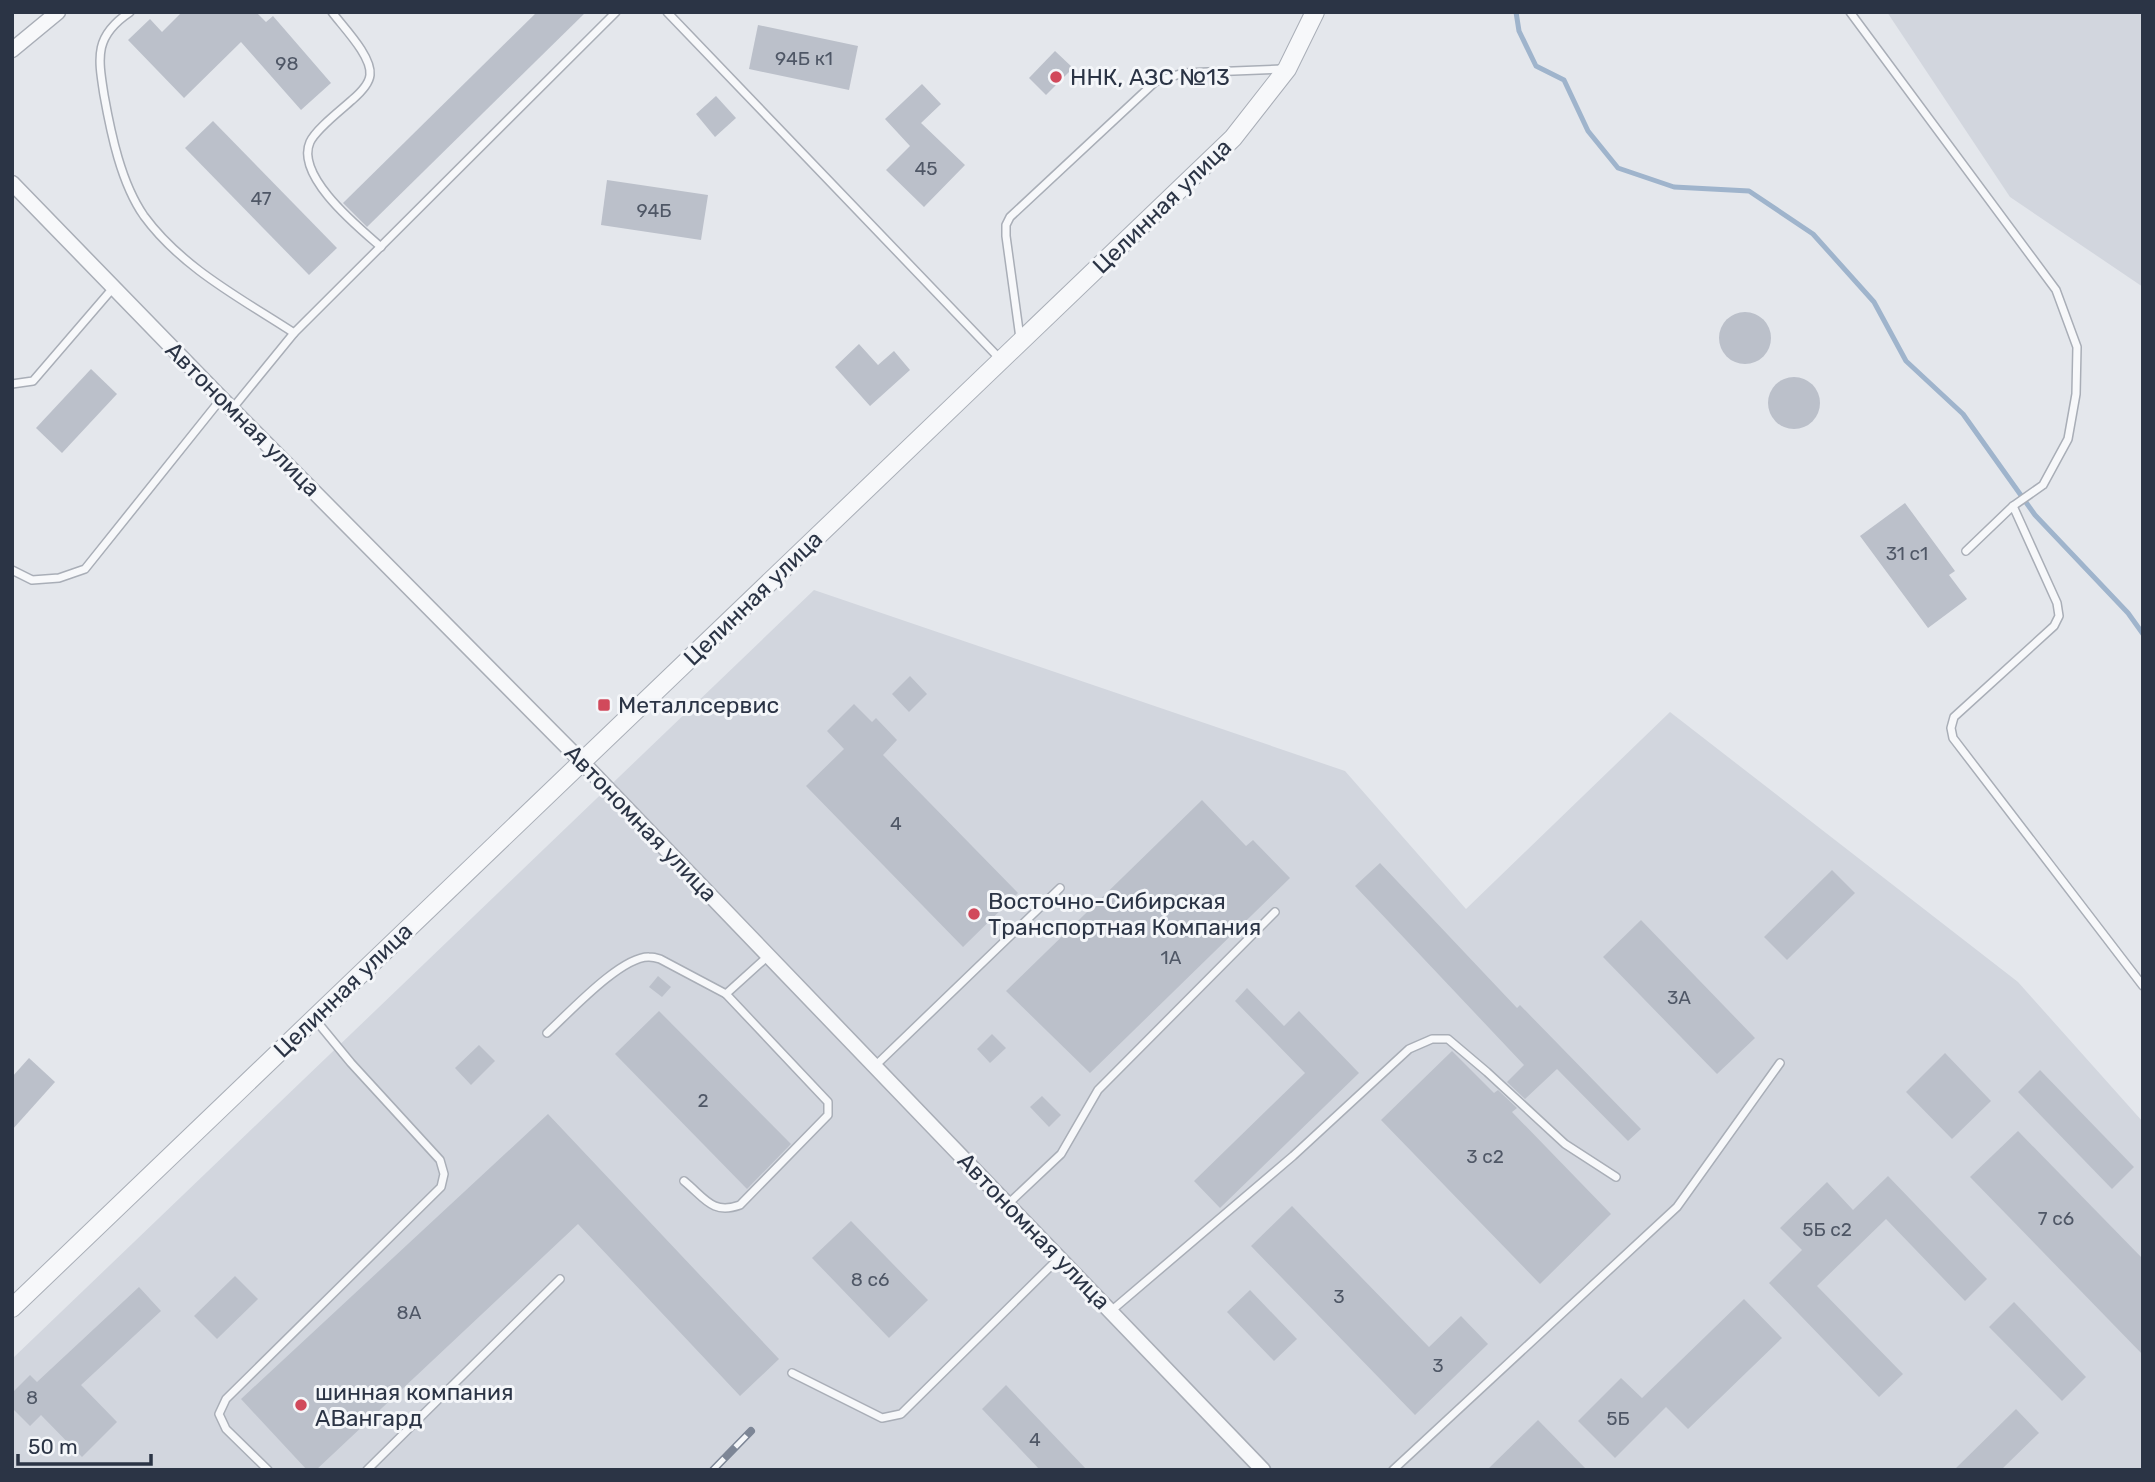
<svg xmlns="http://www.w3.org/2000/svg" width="2155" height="1482" viewBox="0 0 2155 1482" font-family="Rubik,sans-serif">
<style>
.built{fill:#d2d6de}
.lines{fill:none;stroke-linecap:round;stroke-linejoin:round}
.stream{stroke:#9fb4cc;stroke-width:5}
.building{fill:#bbc0ca}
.service-casing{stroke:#a9aeb7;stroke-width:10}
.minor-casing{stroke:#a9aeb7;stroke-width:17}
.tertiary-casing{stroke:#a9aeb7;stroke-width:20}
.service{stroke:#f7f8fa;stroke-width:7}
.minor{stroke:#f7f8fa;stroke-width:14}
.tertiary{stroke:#f7f8fa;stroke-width:18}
.rail-casing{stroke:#7d8696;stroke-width:8}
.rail{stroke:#f4f6f9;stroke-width:5;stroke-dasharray:16;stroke-linecap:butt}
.poi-dot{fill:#d1495b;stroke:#f4f6f9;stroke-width:2.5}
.labels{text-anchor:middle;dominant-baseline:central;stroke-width:6;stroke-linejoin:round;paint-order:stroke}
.number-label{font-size:19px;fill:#4f5766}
.poi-label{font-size:23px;fill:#2b3445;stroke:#f4f6f9;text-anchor:start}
.street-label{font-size:23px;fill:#2b3445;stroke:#f4f6f9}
</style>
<rect width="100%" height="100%" fill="#e4e7ec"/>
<g class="built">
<polygon points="1887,12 2143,12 2143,287 2010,197"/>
<polygon points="814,590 1345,771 1466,909 1670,712 2018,982 2143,1122 2143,1470 12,1470 12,1359"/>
</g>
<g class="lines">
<polyline class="stream" points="1516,12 1519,31 1536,66 1564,80 1588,131 1618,168 1674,187 1749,191 1813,234 1874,302 1906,361 1963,414 2035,515 2128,613 2143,634"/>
</g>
<g class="building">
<polygon points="182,12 256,12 266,22 273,16 331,83 301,110 241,42 184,98 128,40 150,19 162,32"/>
<polygon points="537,12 586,12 367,227 343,203"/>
<polygon points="758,25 858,46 849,90 749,69"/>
<polygon points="1055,51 1073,68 1046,95 1029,78"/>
<polygon points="922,84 941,104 921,123 965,165 924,207 886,170 910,146 885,119"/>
<polygon points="716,96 736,118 715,137 696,114"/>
<polygon points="213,121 337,248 309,275 185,148"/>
<polygon points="607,180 708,195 701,240 601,225"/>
<circle cx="1745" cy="338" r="26"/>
<polygon points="859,344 878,365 894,351 910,370 870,406 835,367"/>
<polygon points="91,369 117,394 62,453 36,428"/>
<circle cx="1794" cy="403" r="26"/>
<polygon points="1905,503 1955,571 1949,575 1967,599 1928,628 1860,536"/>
<polygon points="910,676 927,694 909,712 892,694"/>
<polygon points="854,704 872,722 876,718 897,740 883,755 1018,893 963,947 806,786 844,749 827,731"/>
<polygon points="1202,800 1246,846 1253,840 1290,878 1090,1073 1006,991"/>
<polygon points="1380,863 1517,1008 1520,1005 1641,1129 1628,1141 1557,1069 1525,1099 1507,1082 1524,1065 1355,886"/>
<polygon points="1832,870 1855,893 1787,960 1764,937"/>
<polygon points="1641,920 1755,1038 1717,1074 1603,957"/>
<polygon points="658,976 671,987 662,997 649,987"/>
<polygon points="1247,988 1284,1026 1299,1011 1359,1073 1220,1208 1194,1181 1305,1073 1235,1001"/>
<polygon points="659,1011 791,1144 747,1189 615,1054"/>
<polygon points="992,1034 1006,1048 990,1063 977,1049"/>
<polygon points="479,1045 495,1061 471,1085 455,1068"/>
<polygon points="1452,1051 1494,1093 1498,1090 1517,1108 1512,1112 1611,1214 1540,1284 1381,1120"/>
<polygon points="1945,1053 1991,1101 1952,1139 1906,1092"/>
<polygon points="29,1058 55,1082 12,1130 12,1077"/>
<polygon points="2040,1070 2134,1167 2112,1189 2018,1092"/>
<polygon points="1042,1096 1061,1115 1049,1127 1030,1107"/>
<polygon points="548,1114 779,1359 740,1396 578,1224 316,1470 307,1470 241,1399"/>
<polygon points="2018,1131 2143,1259 2143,1355 1970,1177"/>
<polygon points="1888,1176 1987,1279 1965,1301 1886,1219 1817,1286 1903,1374 1879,1397 1769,1283 1802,1250 1780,1228 1827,1182 1853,1210"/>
<polygon points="1292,1206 1429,1347 1461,1316 1488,1344 1415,1415 1251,1246"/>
<polygon points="851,1221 928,1300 889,1338 812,1258"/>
<polygon points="235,1276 258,1299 217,1339 194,1316"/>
<polygon points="139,1287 161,1311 81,1385 117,1422 82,1457 41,1415 30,1426 12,1408 12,1393 30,1375 37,1382"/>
<polygon points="1250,1290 1297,1339 1274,1361 1227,1312"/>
<polygon points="1744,1299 1782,1338 1688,1429 1666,1407 1615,1458 1578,1421 1621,1378 1642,1398"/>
<polygon points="2014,1302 2086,1377 2062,1401 1989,1327"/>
<polygon points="1006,1385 1087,1470 1040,1470 982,1409"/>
<polygon points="2016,1409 2039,1433 2001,1470 1954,1470"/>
<polygon points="1538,1420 1587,1470 1487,1470"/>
</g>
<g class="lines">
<g class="service-casing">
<g id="service">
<path d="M130,12C94,36 98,57 104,95C111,134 121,183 144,216C182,268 242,299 294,333"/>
<path d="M332,12C343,27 372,56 370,75C369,85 359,94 352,100C341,110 316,129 310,142C295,176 358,227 381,247"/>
<polyline points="667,12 1001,360"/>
<polyline points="1850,12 2056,290 2077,347 2076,394 2068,439 2043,485 2013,506 1966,551"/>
<polyline points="1020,338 1006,236 1006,225 1010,217 1155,82 1183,73 1282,69"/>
<polyline points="12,384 33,381 113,288"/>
<polyline points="232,409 294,333 616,12"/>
<polyline points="2013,506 2057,603 2059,616 2054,626 1954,717 1951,728 1953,738 2143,986"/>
<polyline points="12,570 32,580 59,578 85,569 221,399"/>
<path d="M547,1033C568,1014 621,956 649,957C653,957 657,958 660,959L726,994L768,956"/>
<polyline points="875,1066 1060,888"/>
<path d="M684,1181C705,1198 712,1215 740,1205L828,1115V1102L726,994"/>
<polyline points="1008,1204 1061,1154 1098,1090 1275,912"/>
<polyline points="1111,1311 1293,1156 1409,1049 1432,1039 1448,1039 1487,1072 1565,1144 1616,1177"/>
<polyline points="792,1373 882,1418 901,1414 1059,1258"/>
<polyline points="268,1470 226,1429 219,1414 226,1399 441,1187 444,1174 440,1160 351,1063 314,1018"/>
<polyline points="367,1470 560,1279"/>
<polyline points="1393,1470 1677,1207 1780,1063"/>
</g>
</g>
<g class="minor-casing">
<g id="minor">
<polyline points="12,50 58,12"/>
<polyline points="12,183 221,398 582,762 1263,1470"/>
</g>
</g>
<g class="tertiary-casing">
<polyline id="tertiary" points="12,1308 1233,138 1287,69 1315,12"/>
</g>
<use href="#service" class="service"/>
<use href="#minor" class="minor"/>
<use href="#tertiary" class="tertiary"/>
<g class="rail-casing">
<polyline id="rail" points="713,1470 751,1431"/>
</g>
<use href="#rail" class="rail"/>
</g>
<g class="poi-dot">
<circle cx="1056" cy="77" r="7"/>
<rect x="597" y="698" width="14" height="14" rx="3.5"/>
<circle cx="974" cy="914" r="7"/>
<circle cx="301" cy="1405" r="7"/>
</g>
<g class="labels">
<g class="number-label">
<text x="804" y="58">94Б к1</text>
<text x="287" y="63">98</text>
<text x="926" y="168">45</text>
<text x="261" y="198">47</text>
<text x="654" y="210">94Б</text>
<text x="1907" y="553">31 с1</text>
<text x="896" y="823">4</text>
<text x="1171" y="957">1А</text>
<text x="1679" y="997">3А</text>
<text x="703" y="1100">2</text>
<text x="1485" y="1156">3 с2</text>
<text x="2056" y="1218">7 с6</text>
<text x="1827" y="1229">5Б с2</text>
<text x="870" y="1279">8 с6</text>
<text x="1339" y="1296">3</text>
<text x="409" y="1312">8А</text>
<text x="1438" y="1365">3</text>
<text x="32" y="1397">8</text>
<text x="1618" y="1418">5Б</text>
<text x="1035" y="1439">4</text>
</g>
<g class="poi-label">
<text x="1070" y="77">ННК, АЗС №13</text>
<text x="618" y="705">Металлсервис</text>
<text x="988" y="901">Восточно-Сибирская<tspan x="988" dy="26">Транспортная Компания</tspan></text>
<text x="315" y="1392">шинная компания<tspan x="315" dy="26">АВангард</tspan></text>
</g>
<g class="street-label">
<text transform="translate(1162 206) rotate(-44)">Целинная улица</text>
<text transform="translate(243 419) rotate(45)">Автономная улица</text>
<text transform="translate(753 598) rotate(-44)">Целинная улица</text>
<text transform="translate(641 823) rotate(46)">Автономная улица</text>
<text transform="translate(343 990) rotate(-44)">Целинная улица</text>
<text transform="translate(1034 1231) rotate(46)">Автономная улица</text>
</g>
</g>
<rect width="2155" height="1482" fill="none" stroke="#2b3445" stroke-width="28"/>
<path d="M18 1454v10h133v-10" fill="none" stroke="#2b3445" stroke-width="3.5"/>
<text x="28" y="1454" font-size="21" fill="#2b3445" stroke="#f4f6f9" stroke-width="5" paint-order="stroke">50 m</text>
</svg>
